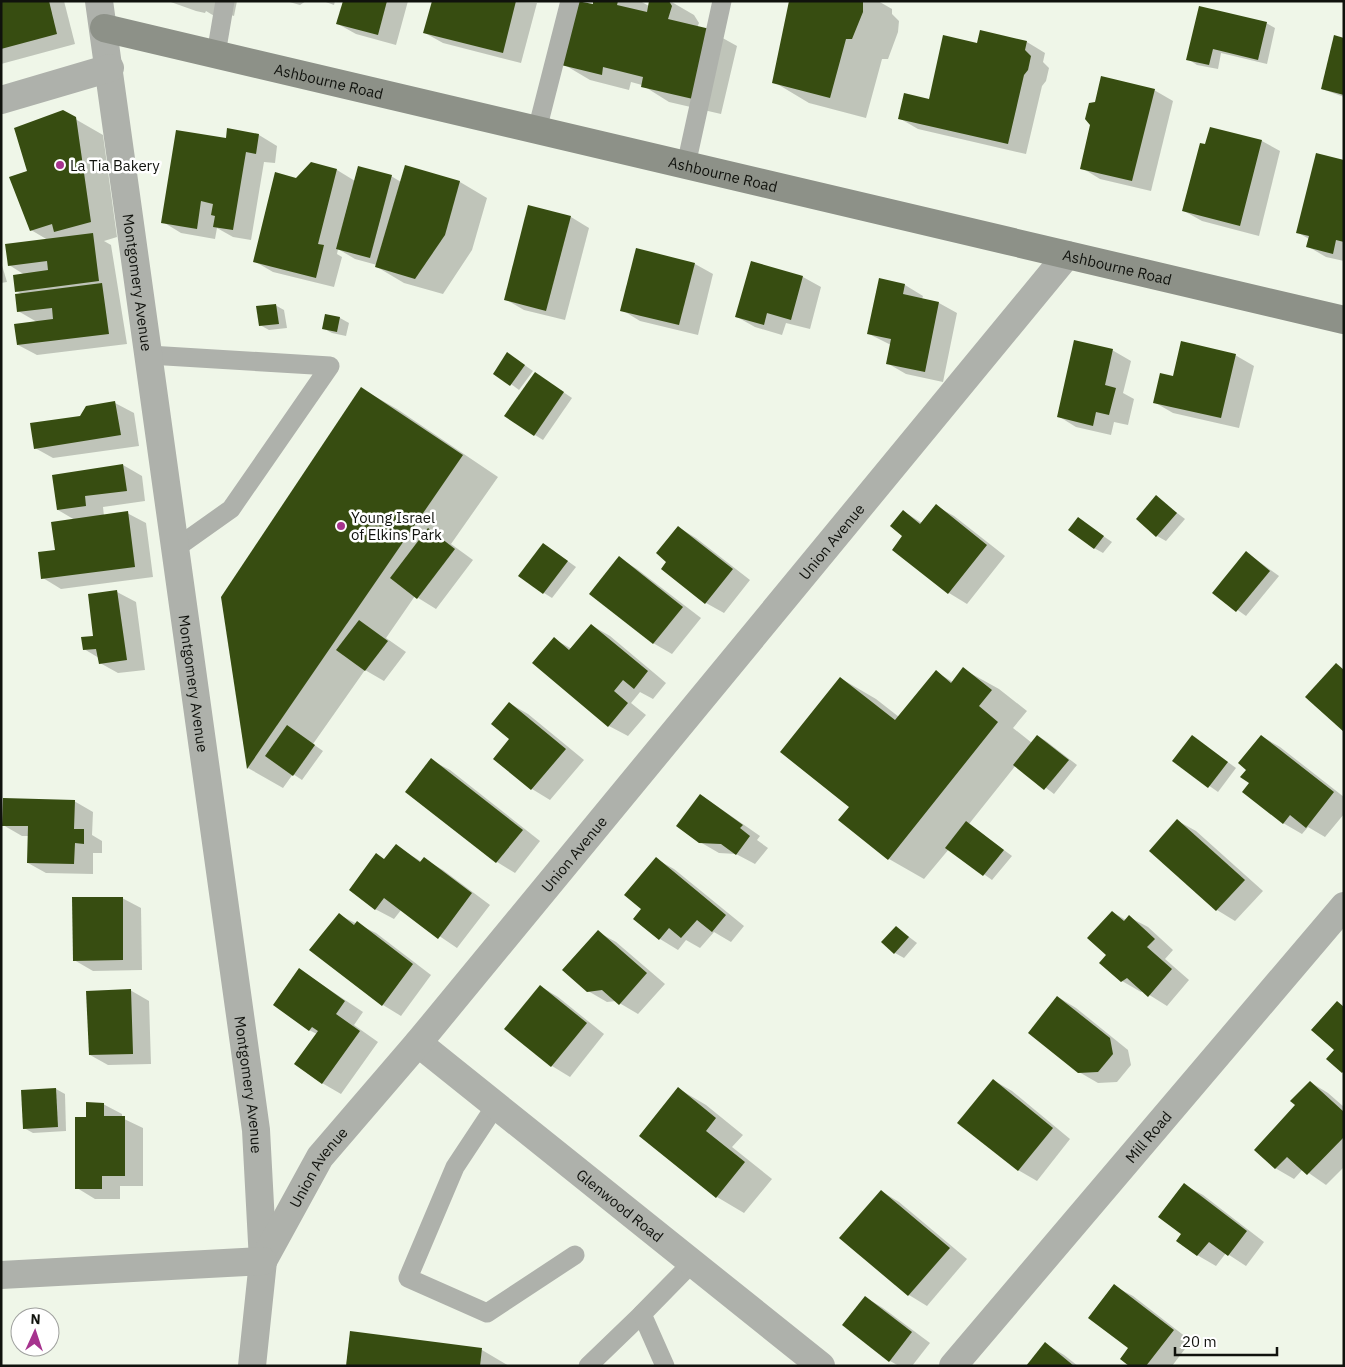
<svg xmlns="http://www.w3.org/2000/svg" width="1345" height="1367" viewBox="0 0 1345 1367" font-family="'IBM Plex Sans',sans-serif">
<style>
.shadow{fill:#0003}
.building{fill:#374d11}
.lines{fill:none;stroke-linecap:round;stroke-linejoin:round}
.lane{stroke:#aeb1ab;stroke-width:19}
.street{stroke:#aeb1ab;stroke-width:28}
.secondary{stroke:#8d9188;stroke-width:28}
.poi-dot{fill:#a6338e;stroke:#fff;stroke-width:2}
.labels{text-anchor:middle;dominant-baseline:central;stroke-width:5;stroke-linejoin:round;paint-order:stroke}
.street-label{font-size:15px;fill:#10120d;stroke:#fff}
.poi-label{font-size:15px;fill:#10120d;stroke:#fff;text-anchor:start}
</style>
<rect width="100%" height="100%" fill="#eff6e8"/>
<g class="shadow">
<polygon points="1,1 64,1 75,44 1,64"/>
<polygon points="168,1 237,1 234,16 228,14 216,17 206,11 205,13 196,11"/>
<polygon points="286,1 306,1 300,5"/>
<polygon points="323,1 335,1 334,5"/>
<polygon points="344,1 408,1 396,45 356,34 338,24"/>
<polygon points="433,1 537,3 521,63 443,43 425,33"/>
<polygon points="595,1 640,1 649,6 651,1 670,1 694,15 699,23 697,28 710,31 737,46 721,114 669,102 642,85 631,82 629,90 590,80 563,64"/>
<polygon points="790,1 878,1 892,9 892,14 899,21 898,32 888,59 882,59 866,118 809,103 774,82"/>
<polygon points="1266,23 1275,28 1267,64 1221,53 1218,69 1197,65 1188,59"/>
<polygon points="1344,39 1344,97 1322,89"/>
<polygon points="1027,42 1045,53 1043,62 1049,68 1046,81 1042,86 1026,154 918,129 899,118 930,100 978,44"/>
<polygon points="1154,90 1173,101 1151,191 1100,179 1082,168 1096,103"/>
<polygon points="63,112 103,135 117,237 104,241 111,245 127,344 37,355 18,345 37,322 18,311 22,294 16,291 25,275 9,265 48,240 31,230 28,172"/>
<polygon points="1211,128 1262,141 1280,151 1259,236 1202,221 1184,211"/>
<polygon points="228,130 259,135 277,146 275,163 264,162 251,240 233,237 217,228 215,239 181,233 163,222 227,139"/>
<polygon points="1344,162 1344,261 1326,257 1307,246 1309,239 1297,232"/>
<polygon points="406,167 460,182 487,198 472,250 443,294 404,283 377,267 377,265 355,259 338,249 337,254 342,257 334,287 273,272 254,261 296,179 337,170 355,181 391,176 401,182"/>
<polygon points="571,217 589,228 565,320 524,310 505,299"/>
<polygon points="1,262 7,282 1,283"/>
<polygon points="752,262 803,277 821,287 810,329 786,323 782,335 755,327 737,317"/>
<polygon points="695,264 713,274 698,335 640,321 622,310"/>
<polygon points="880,280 905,285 923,296 922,299 939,303 957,313 943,382 906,374 887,363 891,345 869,334"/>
<polygon points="275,305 284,310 287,328 269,330 260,325"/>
<polygon points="326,316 340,318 349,323 346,336 332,333 323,328"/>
<polygon points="1112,350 1131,361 1123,393 1134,399 1128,425 1114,422 1111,435 1076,427 1058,416"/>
<polygon points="1235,355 1254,366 1239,428 1173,413 1154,402 1174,377"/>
<polygon points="516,359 533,371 519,390 511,384"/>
<polygon points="544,379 572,398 543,440 535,435"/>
<polygon points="362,389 397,409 498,477 451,544 473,560 436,609 415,596 386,638 406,652 384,681 365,670 313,744 323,751 302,780 293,774 283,788 248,768 222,598"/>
<polygon points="115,403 134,413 139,446 53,458 35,448 81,417"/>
<polygon points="123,465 142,476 145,501 103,507 104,516 127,513 146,523 153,577 61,589 43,578 75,520 58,510 53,476"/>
<polygon points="1156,497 1185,519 1166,541 1157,536"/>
<polygon points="936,506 954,516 1005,556 967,604 949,593 894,549 904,536 903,511 922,523"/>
<polygon points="1078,519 1112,542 1103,553 1094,548"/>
<polygon points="678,527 696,538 750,580 724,613 706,603 662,569 668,562"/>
<polygon points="544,544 576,567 552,598 544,593"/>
<polygon points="1247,553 1279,576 1246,616 1214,593"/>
<polygon points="619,558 637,569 701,618 672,654 653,643"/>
<polygon points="117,592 136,602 145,670 118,673 100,663 99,658 84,649 95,637"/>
<polygon points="591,625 610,636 666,683 653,699 640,692 631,703 646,715 628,736 609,726 534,663 554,639 572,649"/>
<polygon points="963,669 999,689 1027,711 1013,728 1032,743 1038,736 1046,741 1077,765 1054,794 1016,765 969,824 1012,856 992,880 949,849 924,879 889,859 851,807 840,678 876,699 899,717 936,672 953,682"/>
<polygon points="509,703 528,714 584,760 550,800 532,789 495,758 511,739"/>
<polygon points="1192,736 1236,768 1218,792 1174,761"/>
<polygon points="1261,736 1280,747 1344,797 1344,814 1325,837 1308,827 1302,834 1283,823 1251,783 1248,769"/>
<polygon points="431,760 450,770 540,841 515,873 497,862 406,792"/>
<polygon points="701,795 760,836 757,840 768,848 755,864 736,854 719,853 700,842"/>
<polygon points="74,801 93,812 92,835 102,841 102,853 93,853 93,874 46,873 28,863 29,836 22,836 3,825"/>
<polygon points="1178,821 1196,831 1263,891 1235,921 1217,910 1150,851"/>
<polygon points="396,846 422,862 424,859 443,870 490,905 457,948 401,910 394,919 375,909 386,860"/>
<polygon points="656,859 674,869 744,926 731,942 714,932 700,948 686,940 678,950 660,939 642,909"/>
<polygon points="122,898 141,908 142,970 93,971 74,960"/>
<polygon points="1112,912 1126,920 1129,917 1148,927 1173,950 1165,959 1189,980 1167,1006 1143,991 1141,992 1122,981 1108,955"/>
<polygon points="339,915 376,933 431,975 401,1016 383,1005 311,950"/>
<polygon points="896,927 917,943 904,958 895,953"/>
<polygon points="598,932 616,942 665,984 638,1014 616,1001 607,1002 588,991"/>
<polygon points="300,970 363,1012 354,1025 378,1042 341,1094 322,1083 317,1034 309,1030"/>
<polygon points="540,986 558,997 604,1034 570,1077 552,1066 506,1029"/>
<polygon points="130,990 149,1001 151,1064 108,1065 90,1055"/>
<polygon points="1058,997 1076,1008 1128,1050 1131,1065 1117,1082 1098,1083 1079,1072"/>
<polygon points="993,1080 1012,1091 1070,1139 1037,1181 1018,1170"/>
<polygon points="1310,1082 1328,1093 1344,1107 1344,1167 1326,1185 1303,1169 1294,1179 1275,1168 1297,1105"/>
<polygon points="56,1089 65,1094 66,1131 33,1133 24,1128"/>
<polygon points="679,1089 706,1105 743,1135 732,1147 772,1179 744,1213 717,1197"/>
<polygon points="103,1104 122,1114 122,1118 143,1128 143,1186 120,1186 120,1199 95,1199 77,1188 87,1118"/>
<polygon points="1184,1185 1203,1195 1264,1242 1246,1266 1226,1253 1216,1266 1197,1255 1183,1234"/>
<polygon points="881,1191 899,1202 967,1259 927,1306 909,1295 841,1238"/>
<polygon points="1114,1286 1133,1296 1191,1341 1172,1366 1131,1366 1130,1348"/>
<polygon points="865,1297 883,1308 930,1343 912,1366 899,1366 890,1361"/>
<polygon points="351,1332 482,1350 509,1366 347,1366"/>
<polygon points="1046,1344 1064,1355 1078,1366 1028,1366"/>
</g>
<g class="building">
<polygon points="1,1 49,1 57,34 1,49"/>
<polygon points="343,1 387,1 378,35 336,24"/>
<polygon points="432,1 516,1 503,53 423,33"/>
<polygon points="577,1 593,4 593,1 618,1 617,5 647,12 649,1 669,1 672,6 668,19 710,29 693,99 641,87 643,77 603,67 602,75 561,65"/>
<polygon points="789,1 863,1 863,12 852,39 846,39 830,98 772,83"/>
<polygon points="1199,6 1267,22 1258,60 1213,49 1209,65 1186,60"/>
<polygon points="980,30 1027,41 1025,50 1031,56 1028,70 1024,75 1008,144 898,119 904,93 929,99 943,35 977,43"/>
<polygon points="1334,35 1344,38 1344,95 1321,89"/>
<polygon points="1101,76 1155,89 1132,181 1080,169 1090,125 1085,119 1089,103 1095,102"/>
<polygon points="63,110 76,117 91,222 54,232 52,224 30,231 9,177 27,171 14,128"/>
<polygon points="1210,127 1262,140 1240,226 1182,211 1200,143 1205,144"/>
<polygon points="227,128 259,134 256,154 246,152 233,230 213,227 215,216 211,215 213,204 201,201 197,229 161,223 176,130 226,138"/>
<polygon points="1316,153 1344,160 1344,242 1336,240 1333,254 1306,247 1309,236 1296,233"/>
<polygon points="311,162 337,169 318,244 324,245 316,278 253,262 275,172 296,178"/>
<polygon points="405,165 460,181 445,235 415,279 375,267"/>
<polygon points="358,166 392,175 370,258 336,249"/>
<polygon points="528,205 571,216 546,311 504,300"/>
<polygon points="93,233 99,281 15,292 13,275 48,270 47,261 8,266 5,244"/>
<polygon points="636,248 695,263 679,325 620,311"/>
<polygon points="751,261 803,276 791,320 767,313 764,325 735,317"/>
<polygon points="879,278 905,284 903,294 939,302 925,372 886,364 891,339 867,334"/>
<polygon points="102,283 109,334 17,345 14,324 53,319 52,308 17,312 15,294"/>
<polygon points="276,304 279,324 259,326 256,306"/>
<polygon points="325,314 340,317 337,332 322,329"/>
<polygon points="1074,340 1113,349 1105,385 1116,388 1109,415 1096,412 1093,426 1057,417"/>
<polygon points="1181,341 1236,354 1221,418 1153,403 1160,373 1173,376"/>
<polygon points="507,352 525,365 510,386 493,374"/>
<polygon points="535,372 564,392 534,436 504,416"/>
<polygon points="361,387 463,455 247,769 221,597"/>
<polygon points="115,401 121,435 34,449 30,423 80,416 86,406"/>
<polygon points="123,464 127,491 85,496 86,506 57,510 52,475"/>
<polygon points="1156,495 1177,513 1156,537 1136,519"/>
<polygon points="936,504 987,545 948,594 892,550 902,536 890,526 903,510 920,524"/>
<polygon points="128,511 135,567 41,579 38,552 55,550 51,522"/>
<polygon points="1078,517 1104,536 1094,549 1068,530"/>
<polygon points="678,526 733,569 705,604 661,569 666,562 656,553"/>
<polygon points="428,528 455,549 417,599 390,578"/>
<polygon points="543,543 568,561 543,594 518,576"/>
<polygon points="1246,551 1270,571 1236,612 1212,593"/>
<polygon points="619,556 683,607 653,644 589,594"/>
<polygon points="117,590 127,660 99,664 96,649 83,650 81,637 93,636 88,594"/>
<polygon points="359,620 388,641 365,671 336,650"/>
<polygon points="591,624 648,671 634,689 623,680 614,691 628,703 608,727 532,663 554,637 569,650"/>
<polygon points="1336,663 1344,670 1344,732 1305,697"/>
<polygon points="963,667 992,690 979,706 998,722 888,860 838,820 849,807 780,752 840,677 895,720 936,670 951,683"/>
<polygon points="509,702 566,749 531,790 493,759 509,739 491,724"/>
<polygon points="287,725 315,745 293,776 265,756"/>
<polygon points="1037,735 1069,760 1044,790 1013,765"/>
<polygon points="1192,735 1228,762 1208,788 1172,761"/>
<polygon points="1261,735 1334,792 1306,828 1290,815 1283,824 1242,792 1249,783 1240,777 1246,770 1238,763"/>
<polygon points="431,758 523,830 496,863 405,792"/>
<polygon points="700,794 743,825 740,828 750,836 736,855 721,844 699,843 676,826"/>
<polygon points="3,798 75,800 74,829 84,829 84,844 75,843 74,864 27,863 28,826 2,826"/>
<polygon points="1177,819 1245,880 1216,911 1149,851"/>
<polygon points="966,821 1004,850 983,876 945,848"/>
<polygon points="396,844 420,862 424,857 472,893 438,939 384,898 375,910 349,890 376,853 384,859"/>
<polygon points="656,857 726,915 712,932 697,920 681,938 669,928 659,940 633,919 641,909 624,895"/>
<polygon points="72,897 123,897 123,960 73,961"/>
<polygon points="1112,911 1124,921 1129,915 1155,939 1147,947 1172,969 1148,997 1127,978 1121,982 1099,963 1106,955 1087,938"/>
<polygon points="339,913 354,925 357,921 413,964 382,1006 309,950"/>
<polygon points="896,926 909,937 894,954 881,942"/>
<polygon points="598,930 647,973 619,1005 602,990 587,992 562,970"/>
<polygon points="299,968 345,1001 336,1014 360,1031 322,1084 294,1064 318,1031 312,1027 309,1031 273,1005"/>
<polygon points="540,985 587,1023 551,1067 504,1029"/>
<polygon points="131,989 133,1054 89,1055 86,991"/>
<polygon points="1057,996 1110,1038 1113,1054 1098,1072 1078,1073 1028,1033"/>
<polygon points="1337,1001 1344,1007 1344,1071 1342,1073 1326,1059 1334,1050 1311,1030"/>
<polygon points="993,1079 1053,1128 1018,1171 957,1123"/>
<polygon points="1310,1081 1344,1112 1344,1137 1307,1175 1287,1157 1275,1169 1254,1150 1295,1105 1290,1101"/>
<polygon points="678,1087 716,1118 706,1131 745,1162 716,1198 639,1136"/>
<polygon points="56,1088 58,1127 23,1129 21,1090"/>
<polygon points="86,1102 104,1103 104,1116 125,1116 125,1176 102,1176 102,1189 75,1189 75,1117 86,1117"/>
<polygon points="1184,1183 1247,1231 1228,1256 1209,1242 1197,1256 1176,1241 1181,1234 1158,1217"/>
<polygon points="881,1190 950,1248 908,1296 839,1238"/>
<polygon points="1114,1284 1174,1330 1146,1366 1129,1366 1120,1359 1128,1348 1088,1318"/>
<polygon points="865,1296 912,1332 889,1362 842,1325"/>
<polygon points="350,1331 482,1348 480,1366 346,1366"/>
<polygon points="1045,1342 1074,1366 1026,1366"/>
</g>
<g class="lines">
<g class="lane">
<polyline points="216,54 225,1"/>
<polyline points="537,130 570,1"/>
<polyline points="686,165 722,1"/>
<polyline points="149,355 330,366 231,509 176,548"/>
<polyline points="496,1105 455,1167 408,1278 487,1313 575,1255"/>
<polyline points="588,1366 642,1314"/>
<polyline points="665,1366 642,1314 692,1263"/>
</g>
<g class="street">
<path id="s1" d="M99,1L256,1130L263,1261L252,1366"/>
<polyline points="1,100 110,68"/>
<path id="s2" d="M418,1043L821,1366"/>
<path id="s3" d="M263,1261L320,1157L418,1043L1067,255"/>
<polyline points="1,1275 263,1261"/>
<path id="s4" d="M953,1366L1344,906"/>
</g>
<path class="secondary" id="s5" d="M104,28L1344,320"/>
</g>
<g class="poi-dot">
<circle cx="60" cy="165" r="5"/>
<circle cx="341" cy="526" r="5"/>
</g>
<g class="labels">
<g class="street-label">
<text stroke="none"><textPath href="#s5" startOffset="231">Ashbourne Road</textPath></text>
<text stroke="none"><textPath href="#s5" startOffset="636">Ashbourne Road</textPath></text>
<text stroke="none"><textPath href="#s5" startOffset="1041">Ashbourne Road</textPath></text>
<text stroke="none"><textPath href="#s1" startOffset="284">Montgomery Avenue</textPath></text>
<text stroke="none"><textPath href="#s3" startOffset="919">Union Avenue</textPath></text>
<text stroke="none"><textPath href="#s1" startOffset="689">Montgomery Avenue</textPath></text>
<text stroke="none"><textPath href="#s3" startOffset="514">Union Avenue</textPath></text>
<text stroke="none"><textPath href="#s1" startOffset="1094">Montgomery Avenue</textPath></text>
<text stroke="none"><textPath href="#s4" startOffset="301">Mill Road</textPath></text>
<text stroke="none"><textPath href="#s3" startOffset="109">Union Avenue</textPath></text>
<text stroke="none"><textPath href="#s2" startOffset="259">Glenwood Road</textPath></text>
</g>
<g class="poi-label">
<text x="70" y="165">La Tia Bakery</text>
<text x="351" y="517">Young Israel<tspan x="351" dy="17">of Elkins Park</tspan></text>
</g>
</g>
<rect width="1345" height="1367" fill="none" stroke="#10120d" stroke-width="5"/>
<g transform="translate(35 1332) rotate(3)"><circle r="24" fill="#ffffff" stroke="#9fa09e"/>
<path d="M0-4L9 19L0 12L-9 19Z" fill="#a6338e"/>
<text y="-8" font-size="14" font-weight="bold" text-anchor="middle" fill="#10120d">N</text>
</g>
<path d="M1175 1347v8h102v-8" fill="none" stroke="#10120d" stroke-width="2.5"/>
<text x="1182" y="1347" font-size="15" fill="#10120d" stroke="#ffffff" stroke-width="4" paint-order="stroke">20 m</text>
</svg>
